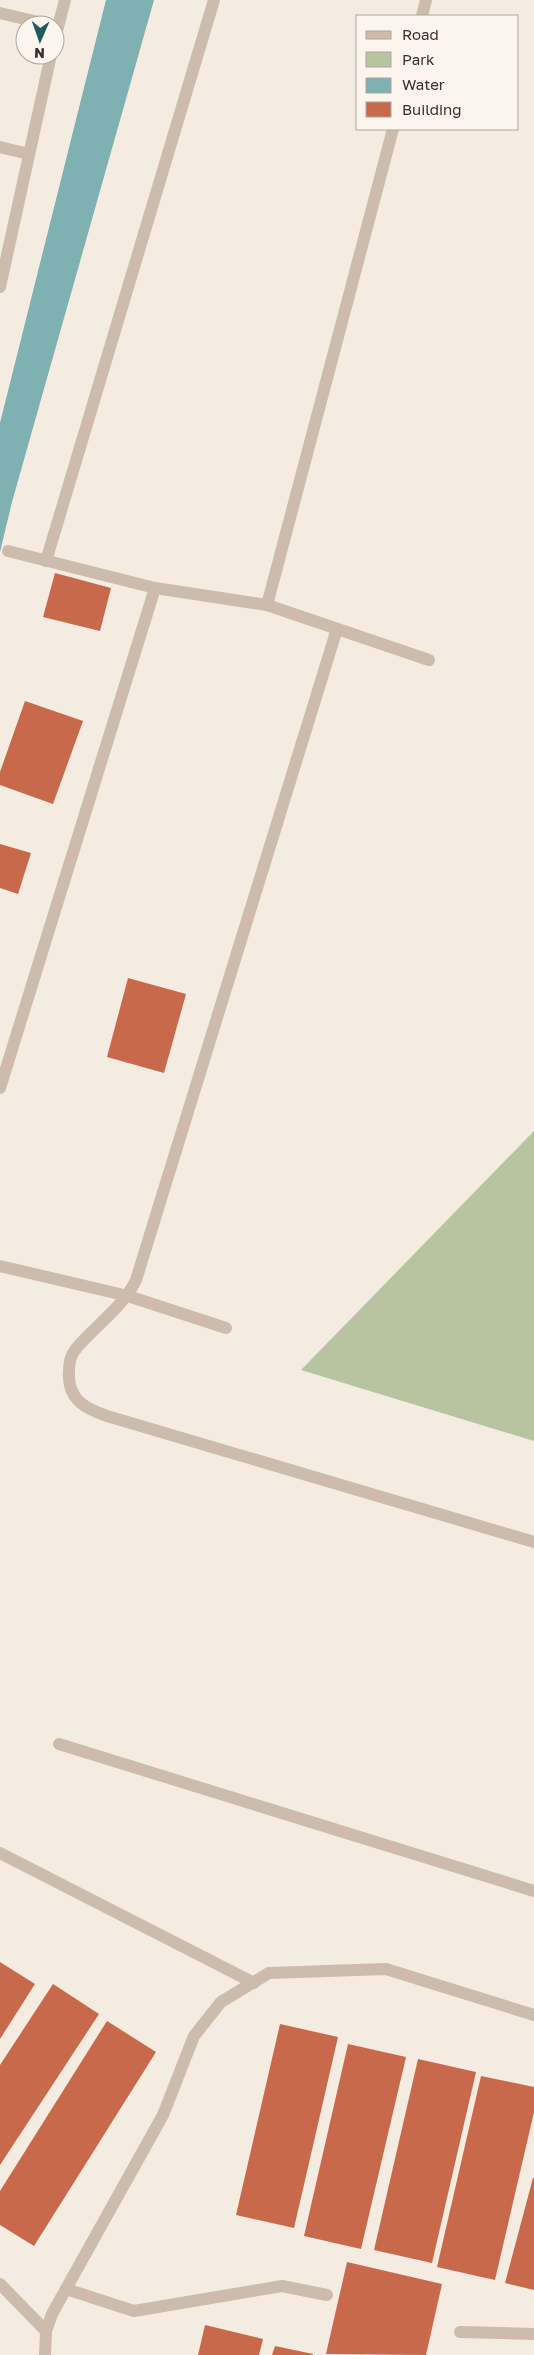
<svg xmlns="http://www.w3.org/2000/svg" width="534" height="2355" viewBox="0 0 534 2355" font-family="'Golos Text',sans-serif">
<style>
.green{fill:#b8c4a0}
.water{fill:#7fb0b2}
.building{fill:#c8694b}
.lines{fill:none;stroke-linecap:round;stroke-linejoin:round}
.minor{stroke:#cdbbac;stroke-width:12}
</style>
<rect width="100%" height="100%" fill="#f4ebe1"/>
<polygon class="green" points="534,1131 534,1441 301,1370"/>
<polygon class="water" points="106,0 154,0 12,502 0,552 0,423"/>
<g class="building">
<polygon points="55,573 111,588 100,631 43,617"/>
<polygon points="25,701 83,721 53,804 0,785 0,772"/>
<polygon points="0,844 31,853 18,894 0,888"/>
<polygon points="128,978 186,994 164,1073 107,1057"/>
<polygon points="0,1962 35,1984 0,2039"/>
<polygon points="53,1984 99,2014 0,2165 0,2065"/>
<polygon points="107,2021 156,2052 34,2246 0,2225 0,2191"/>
<polygon points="280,2024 338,2037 294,2228 236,2215"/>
<polygon points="348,2044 406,2057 361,2249 304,2236"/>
<polygon points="418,2059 476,2072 432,2263 374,2250"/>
<polygon points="481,2076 534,2087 534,2112 495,2280 437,2267"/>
<polygon points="533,2178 534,2178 534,2290 505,2283"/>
<polygon points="347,2262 442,2284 426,2355 326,2354"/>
<polygon points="205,2325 263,2339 259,2355 198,2355"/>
<polygon points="275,2346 313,2354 313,2355 272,2355"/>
</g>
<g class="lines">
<g class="minor">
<polyline points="0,13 51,25"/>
<polyline points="422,16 426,0"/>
<polyline points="55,38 65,0"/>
<polyline points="0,147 29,154"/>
<polyline points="0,287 51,55"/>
<polyline points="8,551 155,588 267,605 429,660"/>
<polyline points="46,561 214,0"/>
<polyline points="267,605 393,129"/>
<path d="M337,629L136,1280C122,1309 95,1325 75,1350C71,1355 69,1364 69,1371C67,1399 84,1408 107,1416L534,1542"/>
<polyline points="0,1088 155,588"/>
<polyline points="0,1266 128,1296 226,1328"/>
<polyline points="59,1744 534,1891"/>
<polyline points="0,1853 254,1983"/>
<polyline points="0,2284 46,2331"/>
<polyline points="66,2289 134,2311 282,2286 327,2295"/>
<polyline points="460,2332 534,2334"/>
<polyline points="45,2355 46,2331 52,2314 163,2115 194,2036 221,2002 269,1973 386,1969 534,2015"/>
</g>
</g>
<rect x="356" y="15" width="162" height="115" fill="#fbf5ee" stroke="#aea6a0"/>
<rect x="366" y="31" width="25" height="8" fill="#cdbbac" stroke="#aea6a0"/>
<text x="402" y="40" font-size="15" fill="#3b302b">Road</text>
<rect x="366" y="52" width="25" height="15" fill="#b8c4a0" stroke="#aea6a0"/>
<text x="402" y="65" font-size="15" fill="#3b302b">Park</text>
<rect x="366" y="78" width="25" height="15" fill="#7fb0b2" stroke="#aea6a0"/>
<text x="402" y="90" font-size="15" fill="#3b302b">Water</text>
<rect x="366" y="102" width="25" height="15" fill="#c8694b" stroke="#aea6a0"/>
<text x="402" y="115" font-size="15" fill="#3b302b">Building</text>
<g transform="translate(40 40) rotate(182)"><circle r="24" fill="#fbf5ee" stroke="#aea6a0"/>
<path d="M0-4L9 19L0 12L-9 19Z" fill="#1f5a5e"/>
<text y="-8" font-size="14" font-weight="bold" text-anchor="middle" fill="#3b302b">N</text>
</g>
</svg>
